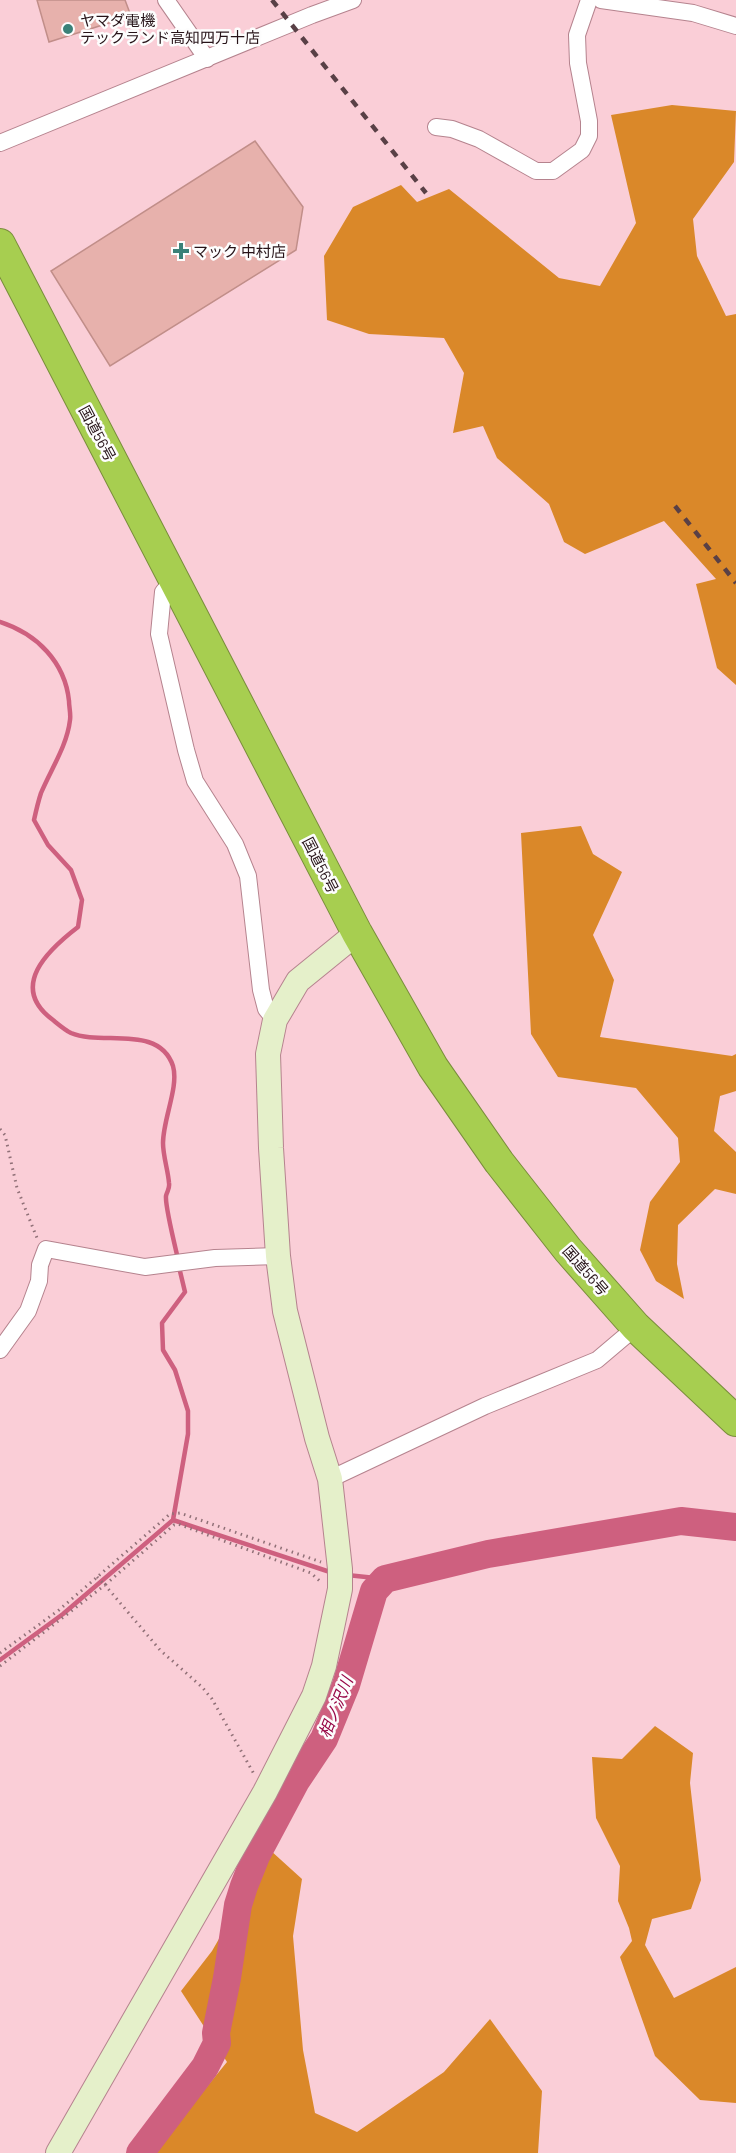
<svg xmlns="http://www.w3.org/2000/svg" width="736" height="2153" viewBox="0 0 736 2153" font-family="Barlow,'Noto Sans JP',sans-serif">
<style>
.forest{fill:#da8829}
.lines{fill:none;stroke-linecap:round;stroke-linejoin:round}
.stream{stroke:#ce607f;stroke-width:4.5}
.river{stroke:#ce607f;stroke-width:28}
.building{fill:#e7b1ac;stroke:#c18e89;stroke-width:1.5}
.street-casing{stroke:#b5838e;stroke-width:18}
.secondary-casing{stroke:#b5838e;stroke-width:26}
.highway-casing{stroke:#7a8d3c;stroke-width:32}
.path{stroke:#907077;stroke-width:3;stroke-dasharray:1.5 4.5;stroke-linecap:butt}
.street{stroke:#fff;stroke-width:16}
.secondary{stroke:#e5f0ca;stroke-width:24}
.highway{stroke:#a7ce50;stroke-width:30}
.rail{stroke:#594046;stroke-width:4.5;stroke-dasharray:8 8;stroke-linecap:butt}
.poi-dot{fill:#3b8178;stroke:#fdfdfd;stroke-width:2}
.labels{text-anchor:middle;dominant-baseline:central;stroke-width:5;stroke-linejoin:round;paint-order:stroke}
.poi-label{font-size:15px;fill:#261318;stroke:#fdfdfd;text-anchor:start}
.street-label{font-size:15px;fill:#261318;stroke:#fdfdfd}
.water-label{font-size:16px;font-style:italic;fill:#970646;stroke:#fdfdfd}
</style>
<rect width="100%" height="100%" fill="#faced7"/>
<g class="forest">
<polygon points="672,105 736,111 734,162 693,219 697,256 726,316 736,314 736,685 717,668 696,584 716,579 664,521 585,554 564,542 549,504 497,458 483,426 453,433 464,373 444,338 369,334 327,320 324,256 353,207 401,185 417,202 449,189 559,278 600,286 636,223 611,115"/>
<polygon points="581,826 593,854 622,872 593,935 614,980 600,1037 732,1056 736,1054 736,1091 720,1096 714,1131 736,1152 736,1194 715,1189 678,1225 677,1264 684,1299 656,1281 640,1250 650,1202 680,1162 678,1138 636,1088 558,1077 531,1034 521,833"/>
<polygon points="655,1726 693,1753 690,1783 701,1880 691,1909 652,1919 645,1945 674,1998 736,1967 736,2103 700,2100 655,2056 620,1957 632,1941 629,1928 618,1901 620,1866 596,1818 592,1757 622,1759"/>
<polygon points="270,1850 302,1879 293,1936 303,2050 315,2113 357,2132 444,2072 490,2019 542,2091 538,2153 153,2153 227,2062 181,1991 212,1951"/>
</g>
<g class="lines">
<g class="stream">
<path d="M0,622C37,634 65,662 69,701C69,707 71,714 70,720C67,746 51,769 41,793C38,802 36,811 34,820L48,845L71,870L82,900L78,927C48,950 8,987 53,1020C58,1024 65,1030 71,1033C102,1046 159,1024 173,1066C179,1087 163,1119 163,1143C163,1156 168,1170 169,1183C170,1189 167,1191 166,1196C165,1206 175,1246 178,1259"/>
<polyline points="173,1520 333,1573"/>
<polyline points="347,1575 385,1579"/>
<polyline points="0,1660 63,1614 173,1520 188,1434 188,1411 175,1370 163,1350 162,1323 185,1292 179,1267"/>
</g>
<polyline class="river" points="140,2153 205,2067 217,2043 216,2033 227,1978 238,1905 244,1886 256,1856 296,1781 324,1739 346,1685 374,1591 385,1579 488,1554 681,1521 736,1527"/>
</g>
<g class="building">
<polygon points="37,0 125,0 131,16 49,42"/>
<polygon points="255,141 303,207 296,250 110,366 51,271"/>
</g>
<g class="lines">
<g class="street-casing">
<g id="street">
<polyline points="166,0 207,59"/>
<polyline points="601,0 693,13 736,26"/>
<polyline points="436,127 452,129 479,139 536,171 553,171 582,150 589,136 589,121 578,63 577,35 589,0"/>
<polyline points="0,143 312,15 353,0"/>
<polyline points="175,578 163,592 159,634 186,750 195,781 235,844 248,876 261,990 266,1009 275,1020"/>
<polyline points="0,1350 28,1311 39,1281 40,1265 46,1249 145,1267 215,1258 278,1256"/>
<polyline points="330,1479 485,1406 597,1360 636,1327"/>
</g>
</g>
<g class="secondary-casing">
<polyline id="secondary" points="58,2153 265,1792 314,1696 324,1666 340,1589 340,1569 330,1479 317,1438 285,1311 278,1256 271,1148 268,1054 275,1020 298,981 357,933"/>
</g>
<g class="highway-casing">
<polyline id="highway" points="0,244 357,933 433,1067 499,1162 568,1250 636,1327 736,1421"/>
</g>
<g class="path">
<polyline points="0,1129 5,1135 17,1188 37,1238"/>
<polyline points="97,1577 105,1585 174,1525 178,1524 311,1573 321,1582"/>
<polyline points="0,1653 59,1610 170,1514 180,1513 321,1562"/>
<polyline points="0,1666 105,1585 160,1650 202,1687 212,1699 254,1774"/>
</g>
<use href="#street" class="street"/>
<use href="#secondary" class="secondary"/>
<use href="#highway" class="highway"/>
<g class="rail">
<polyline points="272,0 426,193"/>
<polyline points="675,506 736,583"/>
</g>
</g>
<g class="poi-dot">
<circle cx="68" cy="29" r="6"/>
<path d="M178 242h6v6h6v6h-6v6h-6v-6h-6v-6h6z"/>
</g>
<g class="labels">
<g class="poi-label">
<text x="80" y="20">ヤマダ電機<tspan x="80" dy="17">テックランド高知四万十店</tspan></text>
<text x="193" y="251">マック 中村店</text>
</g>
<g class="street-label">
<text transform="translate(98 433) rotate(62)">国道56号</text>
<text transform="translate(321 865) rotate(63)">国道56号</text>
<text transform="translate(586 1270) rotate(49)">国道56号</text>
</g>
<g class="water-label">
<text transform="translate(335 1707) rotate(-68)">相ノ沢川</text>
</g>
</g>
</svg>
